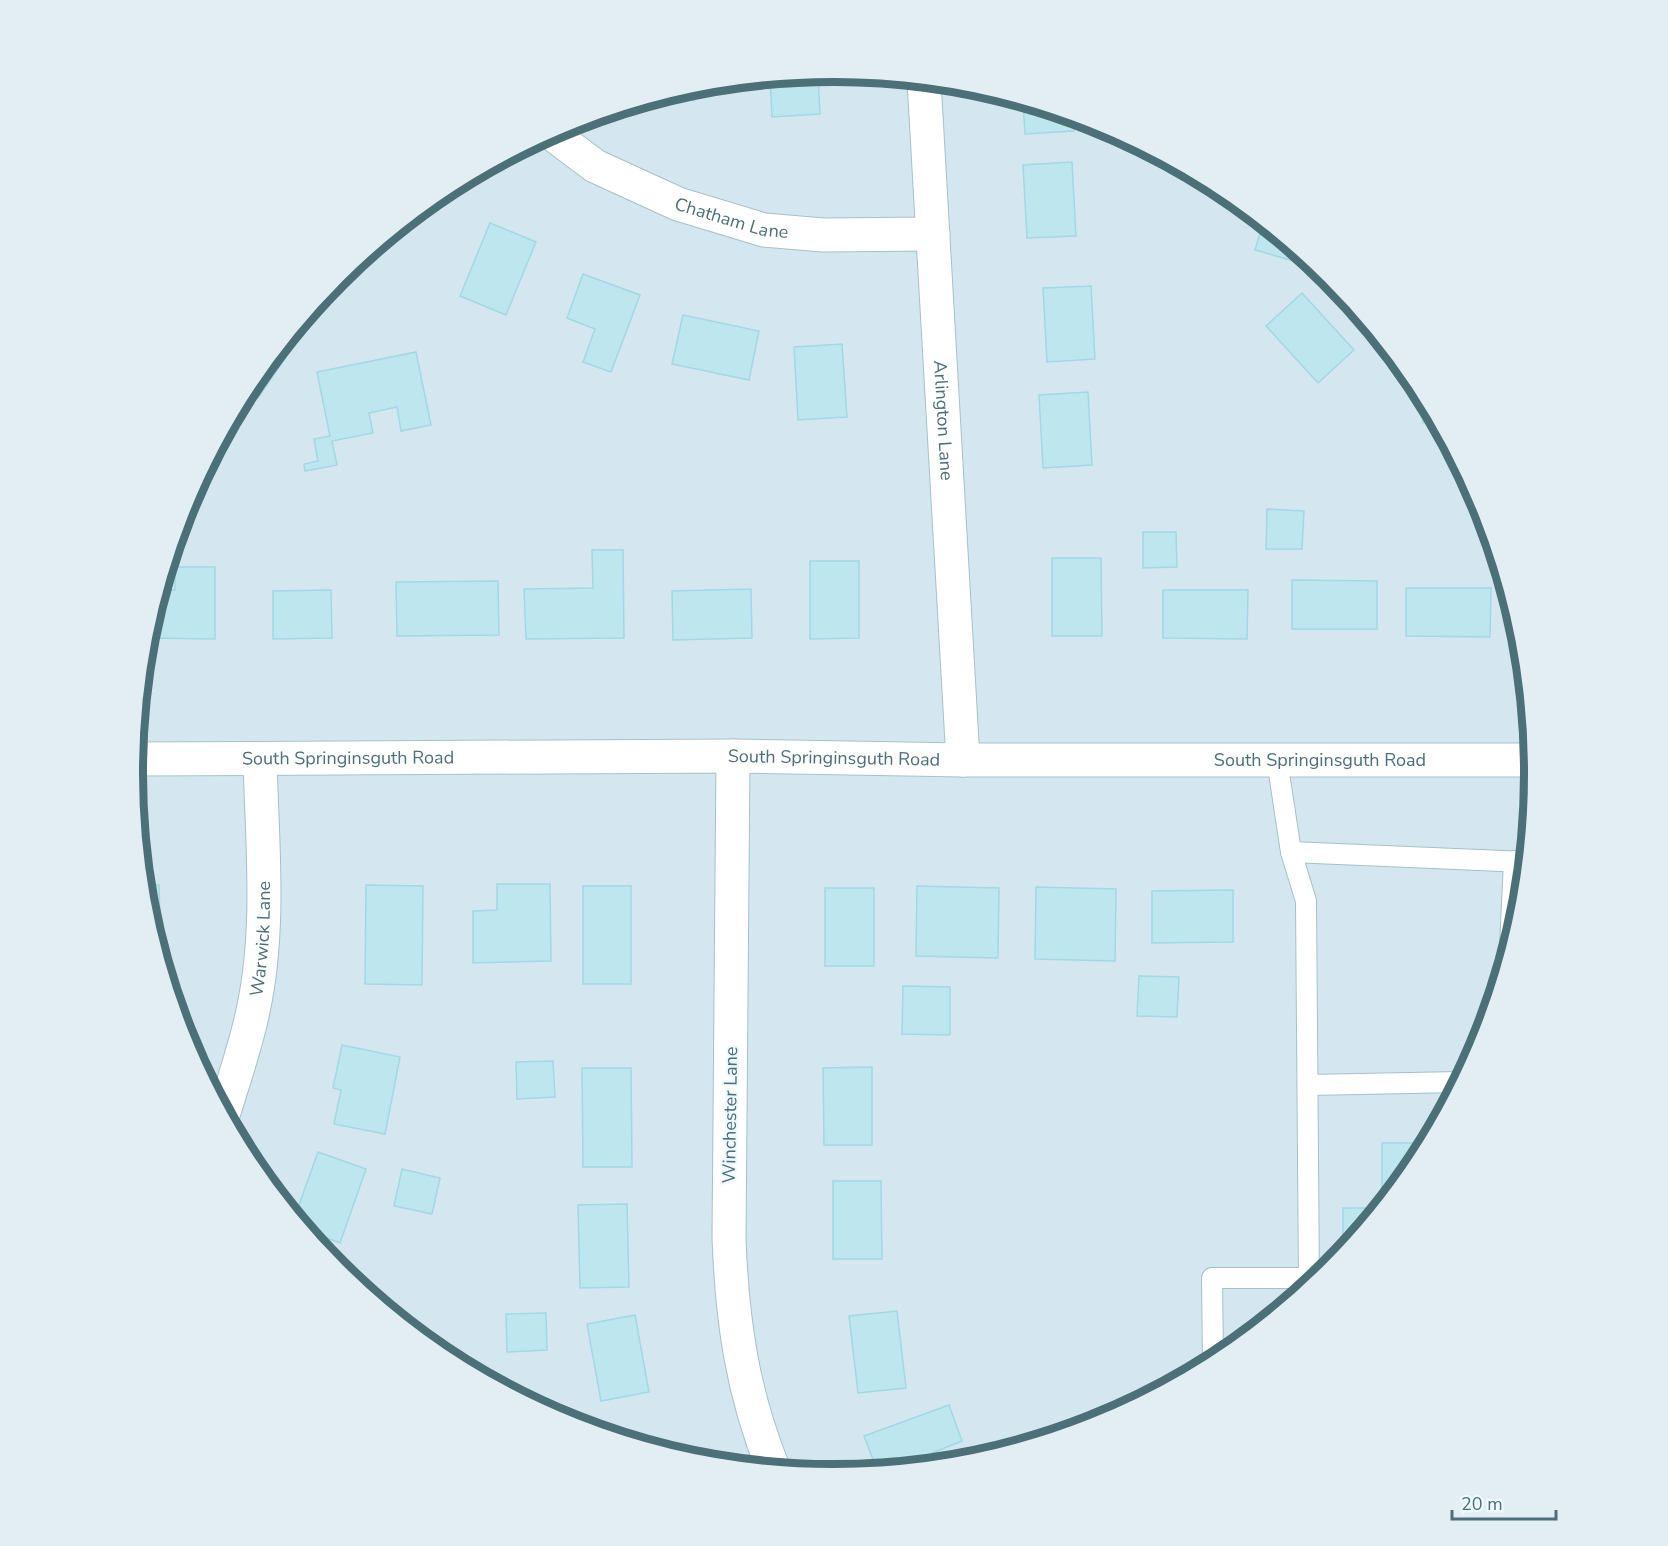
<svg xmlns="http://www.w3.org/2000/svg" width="1668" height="1546" viewBox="0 0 1668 1546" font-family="'Nunito Sans',sans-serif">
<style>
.residential{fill:#d4e7f1}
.building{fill:#bee6ef;stroke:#a1d8e4;stroke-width:1.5}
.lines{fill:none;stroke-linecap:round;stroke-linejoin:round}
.lane-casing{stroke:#a6c0c7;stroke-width:22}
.street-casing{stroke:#a6c0c7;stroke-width:35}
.secondary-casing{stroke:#a5c2cb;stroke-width:35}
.lane{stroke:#fff;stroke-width:20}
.street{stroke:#fff;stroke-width:33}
.secondary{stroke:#fff;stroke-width:33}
.labels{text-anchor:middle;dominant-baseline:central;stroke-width:4.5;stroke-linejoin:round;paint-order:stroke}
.street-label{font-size:18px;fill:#4c7077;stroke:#eff9ff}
.rim{fill:none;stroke:#4c7077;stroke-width:8}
</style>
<rect width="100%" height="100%" fill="#e9f4fc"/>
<circle class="residential" cx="834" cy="773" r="699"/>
<g class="building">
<polygon points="818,74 820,114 772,117 770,78"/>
<polygon points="702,85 694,101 675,92 698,85"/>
<polygon points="1023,101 1073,116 1074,131 1025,134"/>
<polygon points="1072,162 1076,236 1027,238 1023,165"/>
<polygon points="490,223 536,242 506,315 460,296"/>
<polygon points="1263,223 1303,255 1301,263 1255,250"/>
<polygon points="583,274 640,295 611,372 583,362 595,329 567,318"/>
<polygon points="1091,286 1095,359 1047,362 1043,288"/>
<polygon points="1302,293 1354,350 1318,383 1266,326"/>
<polygon points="683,315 759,331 749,380 672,364"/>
<polygon points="842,344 847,417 798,420 794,347"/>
<polygon points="278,351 286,357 258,398 247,391"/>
<polygon points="416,352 431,425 401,431 397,407 369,413 373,433 332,441 337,465 305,471 304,464 318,461 314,439 330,436 317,372"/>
<polygon points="1417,384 1437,421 1423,423"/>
<polygon points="1088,392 1092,465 1043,468 1039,395"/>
<polygon points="1267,509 1304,511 1302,549 1266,549"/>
<polygon points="1143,532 1176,532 1177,567 1143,568"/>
<polygon points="592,550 623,550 624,638 526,639 524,589 593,588"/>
<polygon points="1052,558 1101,558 1102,636 1052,636"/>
<polygon points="810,561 859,561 859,638 810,639"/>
<polygon points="175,567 215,567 215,639 146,638 161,589 175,590"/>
<polygon points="1292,580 1377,581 1377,629 1292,629"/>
<polygon points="498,581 499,635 397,636 396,582"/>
<polygon points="1406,588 1491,588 1490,637 1406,636"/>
<polygon points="751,589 752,638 673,640 672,591"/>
<polygon points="331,590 332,638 273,639 273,591"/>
<polygon points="1163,590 1248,590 1247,639 1163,638"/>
<polygon points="497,884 550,884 551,961 473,963 473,911 497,910"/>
<polygon points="144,885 159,885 161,956 146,909"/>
<polygon points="366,885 423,886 422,985 365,984"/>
<rect x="583" y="886" width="48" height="98"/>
<polygon points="917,886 999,888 998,958 916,956"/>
<polygon points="1036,887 1116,889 1115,961 1035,959"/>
<rect x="825" y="888" width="49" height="78"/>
<polygon points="1233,890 1233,942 1152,943 1152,891"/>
<polygon points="1139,976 1179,977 1177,1017 1137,1016"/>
<polygon points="903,986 950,987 950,1035 902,1034"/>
<polygon points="342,1045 400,1057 385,1134 334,1124 341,1090 333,1088"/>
<polygon points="553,1061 555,1097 517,1099 516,1062"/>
<polygon points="872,1067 872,1145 824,1145 823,1068"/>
<polygon points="582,1068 631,1068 632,1167 583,1167"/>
<polygon points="1382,1143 1427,1143 1417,1163 1382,1205"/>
<polygon points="318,1152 366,1169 340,1243 308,1231 295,1216"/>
<polygon points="402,1169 440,1178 432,1214 394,1206"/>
<polygon points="833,1181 881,1181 882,1259 833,1259"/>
<polygon points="627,1204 629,1287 580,1288 578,1205"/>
<polygon points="1343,1208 1380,1208 1343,1252"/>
<polygon points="897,1311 906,1388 858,1393 849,1316"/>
<polygon points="546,1313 547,1350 507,1352 506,1314"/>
<polygon points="635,1315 649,1392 601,1401 587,1324"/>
<polygon points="949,1405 962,1441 932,1453 936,1464 877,1470 864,1436"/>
<polygon points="652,1436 659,1449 639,1443"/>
</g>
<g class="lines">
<g class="lane-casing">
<g id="lane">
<polyline points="1277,760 1291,852 1306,901 1309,1285"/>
<polyline points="1291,852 1526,862"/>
<polyline points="1510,947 1514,861"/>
<polyline points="1309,1085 1460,1082"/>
<polyline points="1213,1361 1212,1278 1309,1278"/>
</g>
</g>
<g class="street-casing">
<g id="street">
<path id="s1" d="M924,81L963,760"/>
<path id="s2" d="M551,133L595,166L678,204L764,230L823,235L933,234"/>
<path d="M733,756L729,1238C732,1320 742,1391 773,1468"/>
<path id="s3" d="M224,1112C234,1079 246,1045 253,1011C271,929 262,842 260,759"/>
</g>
</g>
<g class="secondary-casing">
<g id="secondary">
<path id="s4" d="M134,759L733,756L963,760H1534"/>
</g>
</g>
<use href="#lane" class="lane"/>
<use href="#street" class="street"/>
<use href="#secondary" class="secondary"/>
</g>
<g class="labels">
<g class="street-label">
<text stroke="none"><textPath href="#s2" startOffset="202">Chatham Lane</textPath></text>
<text stroke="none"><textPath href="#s1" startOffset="340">Arlington Lane</textPath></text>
<text stroke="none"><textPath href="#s4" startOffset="700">South Springinsguth Road</textPath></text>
<text stroke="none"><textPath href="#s4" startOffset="214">South Springinsguth Road</textPath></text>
<text stroke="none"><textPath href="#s4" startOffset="1186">South Springinsguth Road</textPath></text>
<text stroke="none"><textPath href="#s3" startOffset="178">Warwick Lane</textPath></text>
<text transform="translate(730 1115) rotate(-89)">Winchester Lane</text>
</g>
</g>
<path d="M0 0H1668V1546H0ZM833 82H834A690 690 0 0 1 1524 772V774A690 690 0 0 1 834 1464H833A690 690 0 0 1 143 774V772A690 690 0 0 1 833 82Z" fill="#e2eef4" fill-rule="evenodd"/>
<path class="rim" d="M833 82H834A690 690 0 0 1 1524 772V774A690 690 0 0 1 834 1464H833A690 690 0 0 1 143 774V772A690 690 0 0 1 833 82Z"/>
<path d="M1452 1510v9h104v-9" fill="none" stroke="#4c7077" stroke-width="3"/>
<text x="1461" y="1510" font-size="18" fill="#4c7077" stroke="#eff9ff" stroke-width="4.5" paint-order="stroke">20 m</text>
</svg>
